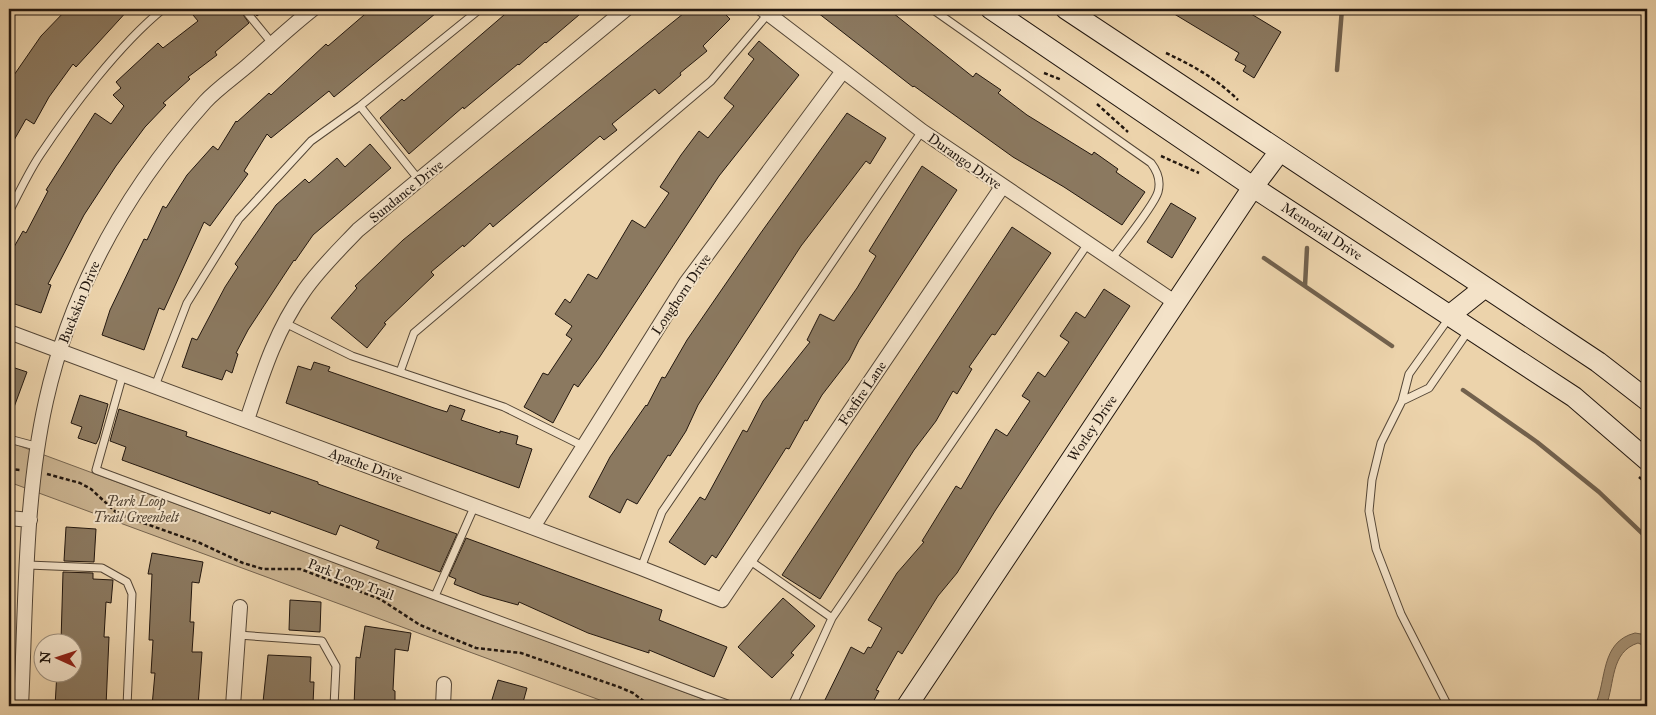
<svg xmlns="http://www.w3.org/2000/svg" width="1656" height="715" font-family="'IM FELL Great Primer',serif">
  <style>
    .green { fill: #cab390; stroke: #766550 }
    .water { fill: #a79376; stroke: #72614d }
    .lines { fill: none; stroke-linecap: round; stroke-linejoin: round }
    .stream { stroke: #72614d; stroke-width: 4.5 }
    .building { fill: #8b7960; stroke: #22170f }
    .lane-casing { stroke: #544636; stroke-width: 9 }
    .street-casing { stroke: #544636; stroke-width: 16 }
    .secondary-casing { stroke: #22170f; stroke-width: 22 }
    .path { stroke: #22170f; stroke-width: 2.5; stroke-dasharray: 4 2.5; stroke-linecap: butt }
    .lane { stroke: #f3e2c8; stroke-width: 7 }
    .street { stroke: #f3e2c8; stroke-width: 14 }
    .secondary { stroke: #f3e2c8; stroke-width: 20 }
    .labels { text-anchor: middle; stroke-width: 4; stroke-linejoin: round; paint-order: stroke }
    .street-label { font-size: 14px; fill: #22170f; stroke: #f3e2c8 }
    .park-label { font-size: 14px; font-style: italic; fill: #544636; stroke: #f3e2c8 }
  </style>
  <rect width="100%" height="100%" fill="#ecd3ab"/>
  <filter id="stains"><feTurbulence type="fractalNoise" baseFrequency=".004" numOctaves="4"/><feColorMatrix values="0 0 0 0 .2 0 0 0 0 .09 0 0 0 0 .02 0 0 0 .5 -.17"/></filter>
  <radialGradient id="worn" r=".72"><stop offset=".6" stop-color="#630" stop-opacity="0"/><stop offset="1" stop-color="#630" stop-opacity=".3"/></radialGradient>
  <path class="green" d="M 9,442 L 722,706 L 616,706 L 9,482 Z"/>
  <path class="water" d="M 1635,633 L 1647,635 L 1647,647 L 1638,643 C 1610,652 1615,684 1606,706 L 1595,706 C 1607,680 1600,642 1635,633 Z"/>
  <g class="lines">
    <path class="stream" d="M 1337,70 L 1342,9
      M 1264,258 L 1392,346
      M 1305,286 L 1307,248
      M 1463,390 L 1537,442 L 1599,492 L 1647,538"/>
  </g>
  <path class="building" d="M 67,9 L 129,9 L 76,67 L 73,64 L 49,97 L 34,124 L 26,119 L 9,149 L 9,72 L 14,75 L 41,36 Z
    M 188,9 L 239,9 L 249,23 L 215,52 L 217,55 L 188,77 L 190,79 L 163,103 L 166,105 L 145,127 L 116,166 L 84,215 L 48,284 L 51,285 L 41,313 L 9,302 L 9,256 L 23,231 L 26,233 L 48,191 L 46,190 L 95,113 L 111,124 L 124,106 L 113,95 L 121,88 L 116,82 L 158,43 L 163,48 L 198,21 Z
    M 251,9 L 266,9 L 257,16 Z
    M 371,9 L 441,9 L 334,97 L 329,91 L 271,138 L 267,134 L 244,171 L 248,174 L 210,226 L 204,222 L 164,310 L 159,308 L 144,350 L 102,335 L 110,310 L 144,239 L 147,240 L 163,206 L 166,208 L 187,175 L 213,146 L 218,150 L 236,121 L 237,122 L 269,93 L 271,95 L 326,44 L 328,46 Z
    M 511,9 L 586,9 L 546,43 L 545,42 L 519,65 L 518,64 L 464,109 L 463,107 L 409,154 L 380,118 L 402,99 L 404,101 Z
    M 689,9 L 720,9 L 730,19 L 703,46 L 707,51 L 680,73 L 681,75 L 659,94 L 655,89 L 612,124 L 617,130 L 604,140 L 600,136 L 493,227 L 490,223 L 464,247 L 463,245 L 431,272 L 434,275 L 384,323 L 386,324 L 367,348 L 331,318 L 357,288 L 355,286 L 403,240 Z
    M 813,9 L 888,9 L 973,77 L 976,73 L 1001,90 L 998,93 L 1027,115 L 1092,155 L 1094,152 L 1118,169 L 1116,172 L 1145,192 L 1122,225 L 1064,187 L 1013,157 L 914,86 L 913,87 Z
    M 1166,9 L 1243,9 L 1281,32 L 1254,78 L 1243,71 L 1246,66 L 1235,60 L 1239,53 Z
    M 759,41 L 799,75 L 719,176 L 599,358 L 578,387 L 574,384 L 553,423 L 524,407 L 543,373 L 548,375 L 572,339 L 566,335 L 572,326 L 555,314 L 565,299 L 570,303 L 588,274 L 597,279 L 632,220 L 645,228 L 669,193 L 660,187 L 681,155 L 699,131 L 708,138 L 734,106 L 724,98 L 754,59 L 748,54 Z
    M 847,113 L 886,138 L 870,164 L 866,161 L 801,246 L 698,405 L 686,431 L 670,456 L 668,455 L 637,504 L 627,499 L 620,513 L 589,497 L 610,457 L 646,405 L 647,406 L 662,377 L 665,378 L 687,340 L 760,234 Z
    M 370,144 L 391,168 L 313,235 L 295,261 L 294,260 L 248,330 L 236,353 L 238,354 L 232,373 L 226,370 L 222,380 L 182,367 L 192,338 L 197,340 L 225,287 L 238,267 L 235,264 L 276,205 L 305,179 L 309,183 L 337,158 L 345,167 Z
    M 922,166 L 957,190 L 859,340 L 849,360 L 822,395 L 807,421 L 805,420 L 789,449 L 786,448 L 729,538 L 716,558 L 712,555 L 705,565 L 669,542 L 700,497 L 705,500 L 743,430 L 747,432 L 763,401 L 810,342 L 807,340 L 820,314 L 834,321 L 857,288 L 876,256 L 869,251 Z
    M 1171,203 L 1196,218 L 1172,258 L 1147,242 Z
    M 1012,227 L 1051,253 L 995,335 L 992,334 L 969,367 L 972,369 L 957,394 L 953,391 L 936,421 L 914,450 L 820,599 L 782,575 Z
    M 1104,289 L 1130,306 L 995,511 L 957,573 L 938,596 L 902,654 L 898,651 L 876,690 L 879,691 L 871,706 L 822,706 L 851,647 L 864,654 L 868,647 L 871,648 L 882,628 L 868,620 L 897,573 L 924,542 L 922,541 L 956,486 L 961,489 L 996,429 L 1007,436 L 1030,401 L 1022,396 L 1038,372 L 1045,377 L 1069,342 L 1060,336 L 1076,312 L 1085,318 Z
    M 314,362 L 330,367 L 328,371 L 434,408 L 447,412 L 450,405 L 465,410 L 461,420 L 500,433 L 500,431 L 518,436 L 516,444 L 532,449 L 519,488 L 286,403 L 298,366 L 311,370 Z
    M 9,366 L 27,372 L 10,418 L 9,417 Z
    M 80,395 L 108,404 L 99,438 L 96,444 L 78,438 L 82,427 L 71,423 Z
    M 119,409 L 187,432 L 186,436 L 318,482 L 318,484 L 457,534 L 440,572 L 376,548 L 379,541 L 340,525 L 336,535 L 271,511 L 270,514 L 144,468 L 122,460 L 126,447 L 110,441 Z
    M 66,527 L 96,529 L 94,562 L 64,561 Z
    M 466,538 L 662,610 L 659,620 L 727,647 L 714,677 L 649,650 L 649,653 L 588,633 L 519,602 L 518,605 L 482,595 L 454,584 L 456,579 L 449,576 Z
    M 152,553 L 203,562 L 199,583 L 192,582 L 190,622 L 194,622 L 192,652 L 202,652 L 198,706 L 152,706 L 155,673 L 151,673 L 153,640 L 149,640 L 152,574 L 148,574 Z
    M 63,572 L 93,573 L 93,579 L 113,580 L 111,603 L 106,602 L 104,637 L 109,637 L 106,706 L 55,706 L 57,672 L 72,672 L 72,642 L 61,642 Z
    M 783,598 L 815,626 L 791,653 L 794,655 L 772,678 L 738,647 Z
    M 290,600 L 321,602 L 320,632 L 289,630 Z
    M 365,626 L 411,633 L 408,651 L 395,649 L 393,690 L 395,691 L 395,706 L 354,706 L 356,657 L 360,658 Z
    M 268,655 L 311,657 L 310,682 L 314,682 L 313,704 L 263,702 Z
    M 498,680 L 527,688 L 522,706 L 490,706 Z"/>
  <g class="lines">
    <g class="lane-casing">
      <path id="lane" d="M 244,9 L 271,42
        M 932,9 L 1151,163 C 1158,172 1161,181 1158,192 C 1154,206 1121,246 1111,260
        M 360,106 L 419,180
        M 9,212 C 19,193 28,173 40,155 C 72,107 119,45 163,9
        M 285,323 L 352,356 L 504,407 L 583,446
        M 400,372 L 414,333 L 711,81 L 768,14
        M 123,374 L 96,470 L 435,596
        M 155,386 L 187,303 L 239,219 L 311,141 L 360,106 L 480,9
        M 1402,401 L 1429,388 L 1469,330
        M 9,439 L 39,447
        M 475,505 L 435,596 L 733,706
        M 749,560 L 832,618 L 1087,245
        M 28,565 L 102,568 L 127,582 L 132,594 L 127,706
        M 641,568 L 662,512 L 922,131
        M 238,635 L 322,641 L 336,666 L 334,706
        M 792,706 L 832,618
        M 1448,706 L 1401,614 L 1376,549 L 1369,511 L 1372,480 L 1381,443 L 1402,401 L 1409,374 L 1449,318"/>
    </g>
    <g class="street-casing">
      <path id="street" d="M 762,9 L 922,131 L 1176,303
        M 9,10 L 10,9
        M 9,332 L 641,568 L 722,600 L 1002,187
        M 247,420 C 262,375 276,330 304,291 C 319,269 340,249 358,230 L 626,9
        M 9,518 L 30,520
        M 533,527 L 686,283 L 843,71
        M 21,706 C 26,607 24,499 46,401 C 71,289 128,188 205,102 C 217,89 233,78 247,66 C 269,47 290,27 313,9
        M 233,706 L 240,607
        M 443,706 L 444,684"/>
    </g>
    <g class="secondary-casing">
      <path id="secondary" d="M 991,9 L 1253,187 L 1574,397 L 1647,460
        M 1066,9 L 1598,362 L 1647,400
        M 1450,315 L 1484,288
        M 907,706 L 1253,187 L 1280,151"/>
    </g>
    <path class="path" d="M 1166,53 C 1192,65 1217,79 1238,100
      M 1044,73 L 1062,80
      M 1097,104 L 1128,132
      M 1161,156 L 1199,173
      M 9,469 L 20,470
      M 47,474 L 80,483 L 91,489 L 118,514 L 200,543 L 243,563 L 263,569 L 300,569 L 380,599 L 420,625 L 476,648 L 521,653 L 619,687 L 633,693 L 650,706
      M 1639,477 L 1647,484"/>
    <use href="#lane" class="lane"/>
    <use href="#street" class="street"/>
    <use href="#secondary" class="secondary"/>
  </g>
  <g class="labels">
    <g class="street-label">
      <text transform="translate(965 161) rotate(35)" y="5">Durango Drive</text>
      <text transform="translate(406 191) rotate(-39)" y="5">Sundance Drive</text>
      <text transform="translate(1322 231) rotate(33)" y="5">Memorial Drive</text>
      <text transform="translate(681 294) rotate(-56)" y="5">Longhorn Drive</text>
      <text transform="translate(79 302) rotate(-68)" y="5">Buckskin Drive</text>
      <text transform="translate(862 393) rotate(-56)" y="5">Foxfire Lane</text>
      <text transform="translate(1092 428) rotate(-56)" y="5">Worley Drive</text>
      <text transform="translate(366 465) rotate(20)" y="5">Apache Drive</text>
      <text transform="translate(351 579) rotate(21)" y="5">Park Loop Trail</text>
    </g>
    <g class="park-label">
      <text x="136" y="506">Park Loop<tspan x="136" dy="16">Trail Greenbelt</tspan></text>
    </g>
  </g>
  <rect width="1656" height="715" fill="none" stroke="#ecd3ab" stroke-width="30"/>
  <rect x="10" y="10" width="1636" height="695" fill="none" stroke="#22170f" stroke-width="2.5"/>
  <rect x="15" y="15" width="1626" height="685" fill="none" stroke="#22170f"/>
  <g transform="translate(58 658) rotate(273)"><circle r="24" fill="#f3e2c8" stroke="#9f917e"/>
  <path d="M0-4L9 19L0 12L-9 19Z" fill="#8f2418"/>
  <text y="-8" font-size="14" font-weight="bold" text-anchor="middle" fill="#22170f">N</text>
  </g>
  <rect width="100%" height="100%" filter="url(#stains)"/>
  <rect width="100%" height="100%" fill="url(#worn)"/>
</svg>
